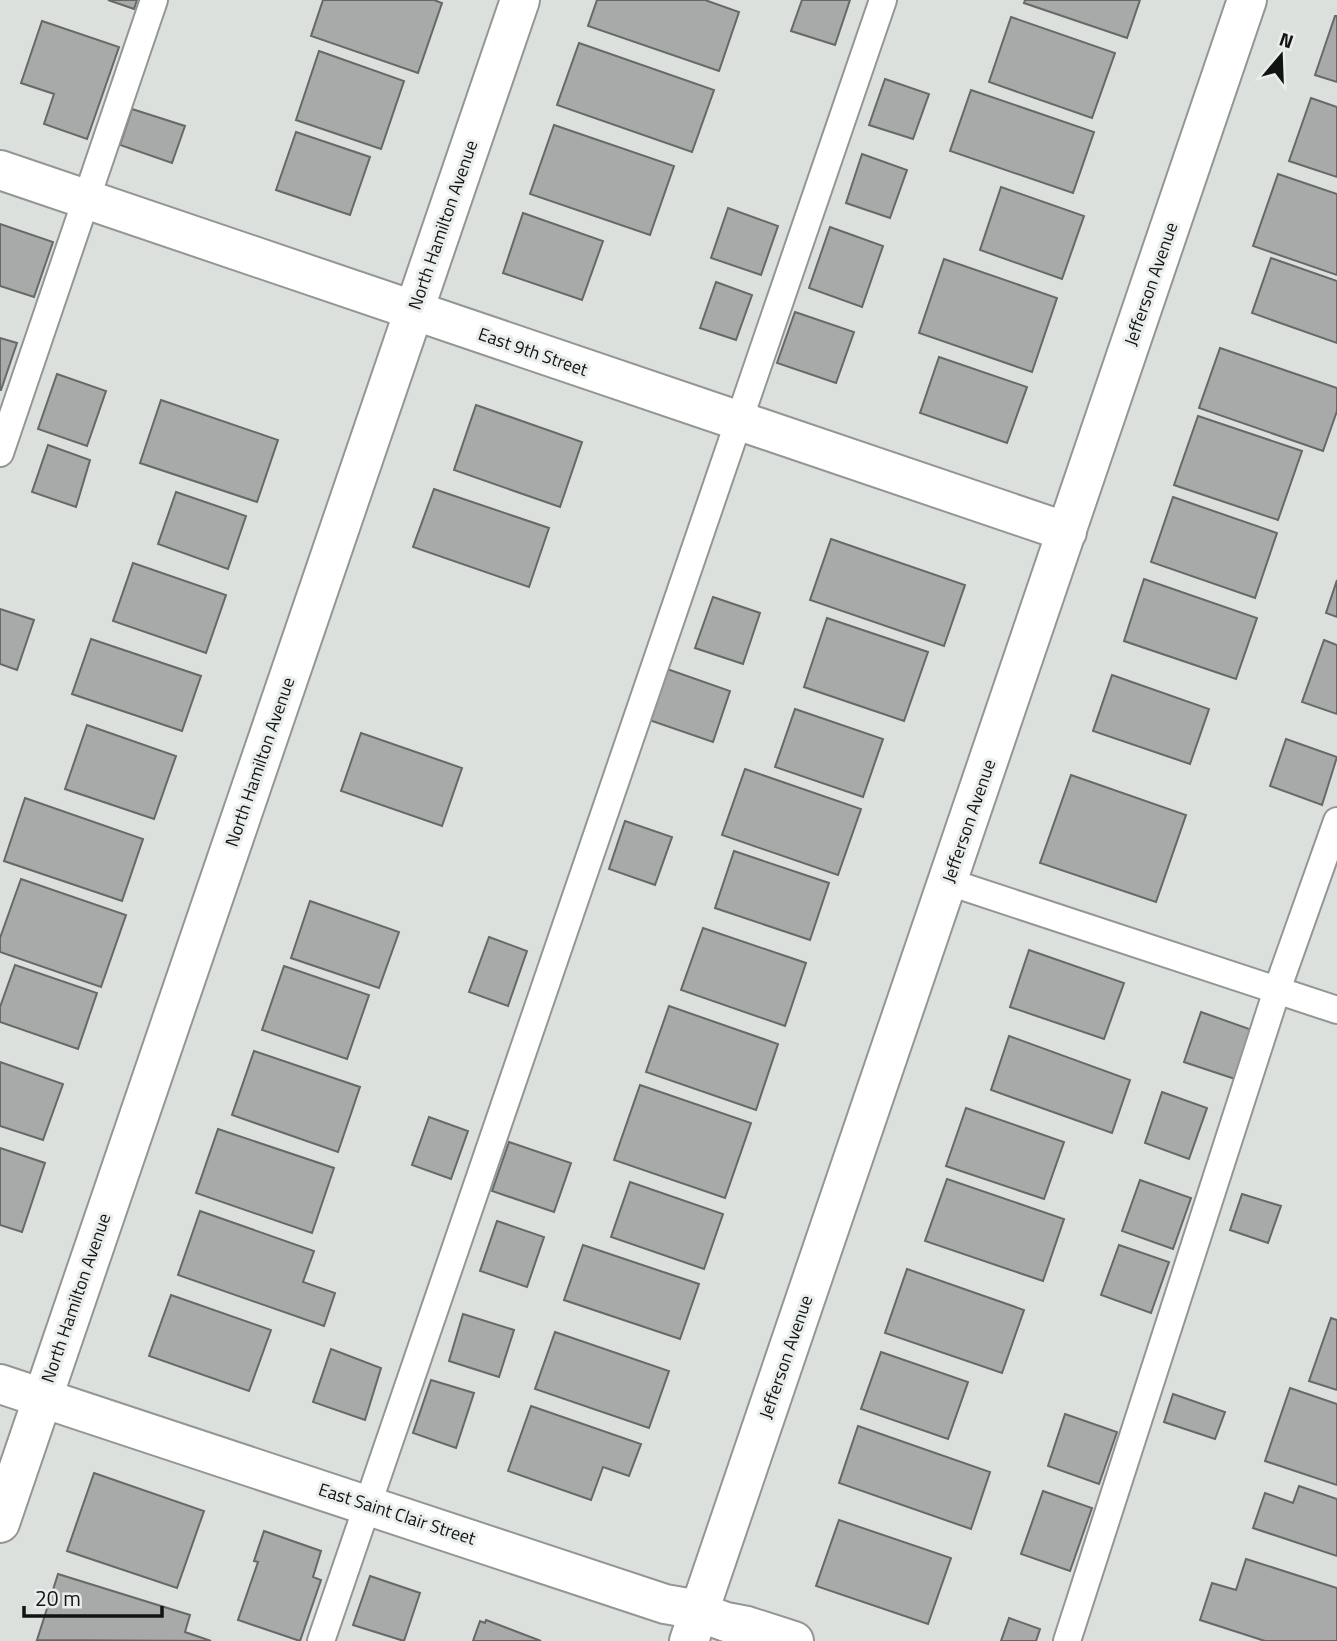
<svg xmlns="http://www.w3.org/2000/svg" width="1337" height="1641" font-family="'Titillium Web',sans-serif">
  <style>
    .building { fill: #a7aaa8; stroke: #666967; stroke-width: 2 }
    .lines { fill: none; stroke-linecap: round; stroke-linejoin: round }
    .lane-casing { stroke: #939694; stroke-width: 30 }
    .street-casing { stroke: #939694; stroke-width: 42 }
    .lane { stroke: #fff; stroke-width: 26 }
    .street { stroke: #fff; stroke-width: 38 }
    .labels { text-anchor: middle; stroke-width: 6; stroke-linejoin: round; paint-order: stroke }
    .street-label { font-size: 18px; fill: #121313; stroke: #e9edeb }
  </style>
  <rect width="100%" height="100%" fill="#dce0dd"/>
  <path class="building" d="M 108,0 L 137,0 L 134,9 Z
    M 323,0 L 434,0 L 442,3 L 418,73 L 311,36 Z
    M 597,0 L 705,0 L 739,12 L 719,71 L 588,26 Z
    M 802,0 L 850,0 L 835,45 L 791,31 Z
    M 1025,0 L 1140,0 L 1127,38 L 1024,3 Z
    M 1335,16 L 1337,16 L 1337,82 L 1315,75 Z
    M 1011,17 L 1115,53 L 1092,118 L 989,82 Z
    M 42,21 L 119,47 L 87,139 L 44,124 L 54,94 L 21,83 Z
    M 579,43 L 714,90 L 692,152 L 557,105 Z
    M 319,51 L 404,81 L 381,149 L 296,120 Z
    M 885,79 L 929,94 L 913,139 L 869,125 Z
    M 971,90 L 1094,132 L 1073,193 L 950,151 Z
    M 1311,98 L 1337,107 L 1337,177 L 1289,161 Z
    M 132,109 L 185,126 L 172,163 L 120,145 Z
    M 554,125 L 674,166 L 650,235 L 530,194 Z
    M 296,132 L 370,157 L 350,215 L 276,190 Z
    M 862,154 L 907,170 L 890,218 L 846,203 Z
    M 1278,174 L 1337,194 L 1337,275 L 1253,246 Z
    M 1001,187 L 1084,216 L 1062,279 L 980,250 Z
    M 728,208 L 778,226 L 761,275 L 711,258 Z
    M 523,213 L 603,241 L 582,300 L 503,273 Z
    M 0,224 L 53,242 L 34,297 L 0,286 Z
    M 830,227 L 883,246 L 862,307 L 809,288 Z
    M 1271,258 L 1337,281 L 1337,343 L 1252,313 Z
    M 944,259 L 1057,298 L 1032,372 L 919,333 Z
    M 716,282 L 752,295 L 736,340 L 700,328 Z
    M 795,312 L 854,332 L 836,383 L 777,363 Z
    M 0,338 L 17,343 L 1,390 L 0,390 Z
    M 1220,348 L 1337,388 L 1337,411 L 1323,451 L 1199,408 Z
    M 939,357 L 1027,387 L 1007,443 L 920,413 Z
    M 57,374 L 106,391 L 87,446 L 38,429 Z
    M 161,400 L 278,440 L 257,502 L 140,463 Z
    M 476,405 L 582,442 L 560,507 L 454,470 Z
    M 1198,416 L 1302,451 L 1278,520 L 1174,485 Z
    M 48,445 L 90,460 L 76,507 L 32,492 Z
    M 434,489 L 549,528 L 529,587 L 413,547 Z
    M 176,492 L 246,516 L 228,569 L 158,544 Z
    M 1173,497 L 1277,533 L 1255,598 L 1151,562 Z
    M 831,539 L 965,585 L 944,646 L 810,600 Z
    M 133,563 L 226,595 L 206,653 L 113,621 Z
    M 1144,579 L 1257,618 L 1236,679 L 1124,641 Z
    M 1337,580 L 1337,617 L 1326,613 Z
    M 713,597 L 760,613 L 743,664 L 695,648 Z
    M 0,609 L 34,620 L 17,670 L 0,664 Z
    M 827,618 L 928,652 L 904,721 L 804,687 Z
    M 91,639 L 201,676 L 182,731 L 72,694 Z
    M 1324,640 L 1337,645 L 1337,714 L 1302,702 Z
    M 667,669 L 730,691 L 713,742 L 649,720 Z
    M 1112,675 L 1209,709 L 1190,764 L 1093,731 Z
    M 795,709 L 883,739 L 863,797 L 775,767 Z
    M 87,725 L 176,756 L 154,819 L 65,789 Z
    M 361,733 L 462,768 L 442,826 L 341,791 Z
    M 1286,739 L 1337,757 L 1322,805 L 1270,786 Z
    M 745,769 L 861,809 L 838,875 L 722,835 Z
    M 1071,775 L 1186,815 L 1156,902 L 1040,863 Z
    M 25,798 L 143,839 L 122,901 L 4,861 Z
    M 625,821 L 672,837 L 655,885 L 609,869 Z
    M 734,851 L 829,883 L 810,940 L 715,908 Z
    M 21,879 L 126,915 L 101,987 L 0,952 L 0,938 Z
    M 310,901 L 399,932 L 379,988 L 291,958 Z
    M 703,928 L 806,963 L 785,1026 L 681,990 Z
    M 489,937 L 527,951 L 508,1006 L 469,992 Z
    M 1029,950 L 1124,983 L 1104,1039 L 1010,1007 Z
    M 15,965 L 97,993 L 78,1049 L 0,1022 L 0,1007 Z
    M 284,966 L 369,995 L 347,1059 L 262,1030 Z
    M 669,1006 L 778,1044 L 756,1110 L 646,1072 Z
    M 1201,1012 L 1255,1031 L 1238,1080 L 1184,1062 Z
    M 1009,1036 L 1130,1080 L 1112,1133 L 991,1090 Z
    M 254,1051 L 360,1087 L 338,1152 L 232,1115 Z
    M 0,1062 L 63,1084 L 43,1140 L 0,1126 Z
    M 640,1085 L 751,1123 L 725,1198 L 614,1160 Z
    M 1162,1092 L 1207,1108 L 1189,1159 L 1145,1143 Z
    M 966,1108 L 1064,1142 L 1044,1199 L 946,1166 Z
    M 429,1117 L 468,1131 L 451,1179 L 412,1165 Z
    M 218,1129 L 334,1168 L 312,1233 L 196,1193 Z
    M 509,1142 L 571,1163 L 554,1212 L 492,1191 Z
    M 0,1148 L 45,1163 L 22,1232 L 0,1225 Z
    M 947,1179 L 1064,1219 L 1043,1281 L 925,1241 Z
    M 1140,1180 L 1191,1198 L 1173,1249 L 1122,1231 Z
    M 630,1182 L 723,1214 L 704,1269 L 611,1237 Z
    M 1242,1194 L 1281,1206 L 1268,1243 L 1230,1230 Z
    M 200,1211 L 314,1251 L 303,1282 L 335,1293 L 324,1326 L 178,1275 Z
    M 497,1221 L 544,1237 L 527,1287 L 480,1271 Z
    M 583,1245 L 699,1284 L 680,1339 L 564,1300 Z
    M 1119,1245 L 1169,1262 L 1151,1313 L 1101,1295 Z
    M 907,1269 L 1024,1310 L 1002,1373 L 885,1333 Z
    M 171,1295 L 271,1330 L 249,1391 L 149,1356 Z
    M 463,1314 L 514,1330 L 499,1377 L 449,1361 Z
    M 1331,1318 L 1337,1320 L 1337,1390 L 1309,1381 Z
    M 555,1332 L 669,1371 L 649,1428 L 535,1389 Z
    M 331,1349 L 381,1368 L 365,1420 L 313,1402 Z
    M 881,1352 L 968,1382 L 948,1439 L 861,1409 Z
    M 431,1380 L 474,1393 L 456,1448 L 413,1433 Z
    M 1290,1388 L 1337,1404 L 1337,1485 L 1265,1461 Z
    M 1173,1394 L 1225,1412 L 1215,1439 L 1164,1422 Z
    M 531,1406 L 641,1444 L 629,1476 L 603,1467 L 591,1500 L 508,1471 Z
    M 1065,1414 L 1117,1432 L 1099,1484 L 1048,1466 Z
    M 858,1426 L 990,1472 L 971,1529 L 839,1483 Z
    M 94,1473 L 204,1511 L 177,1588 L 67,1551 Z
    M 1299,1486 L 1337,1499 L 1337,1556 L 1253,1528 L 1265,1493 L 1293,1503 Z
    M 1043,1491 L 1092,1508 L 1070,1571 L 1021,1554 Z
    M 839,1520 L 951,1558 L 928,1624 L 816,1586 Z
    M 264,1531 L 321,1551 L 313,1577 L 321,1580 L 300,1641 L 238,1620 L 258,1562 L 254,1561 Z
    M 1246,1559 L 1337,1588 L 1337,1641 L 1265,1641 L 1200,1620 L 1212,1583 L 1236,1590 Z
    M 58,1574 L 190,1615 L 185,1632 L 211,1641 L 37,1640 Z
    M 370,1576 L 420,1593 L 404,1641 L 353,1625 Z
    M 1009,1618 L 1040,1629 L 1036,1641 L 1001,1641 Z
    M 486,1620 L 541,1641 L 473,1641 L 480,1621 L 485,1623 Z"/>
  <g class="lines">
    <g class="lane-casing">
      <path id="lane" d="M 0,453 L 154,0
        M 949,882 L 1337,1010
        M 321,1641 L 883,0
        M 1067,1641 L 1277,990 L 1337,821"/>
    </g>
    <g class="street-casing">
      <path id="street" d="M 0,170 L 1067,532
        M 0,1384 L 665,1604 L 688,1608 L 726,1622 L 747,1626 L 794,1641
        M 0,1523 L 520,0
        M 689,1641 L 1247,0"/>
    </g>
    <use href="#lane" class="lane"/>
    <use href="#street" class="street"/>
  </g>
  <g class="labels">
    <g class="street-label">
      <text transform="translate(443 225) rotate(-71)" y="6">North Hamilton Avenue</text>
      <text transform="translate(1151 284) rotate(-71)" y="6">Jefferson Avenue</text>
      <text transform="translate(533 352) rotate(19)" y="6">East 9th Street</text>
      <text transform="translate(260 762) rotate(-71)" y="6">North Hamilton Avenue</text>
      <text transform="translate(969 821) rotate(-71)" y="6">Jefferson Avenue</text>
      <text transform="translate(76 1298) rotate(-71)" y="6">North Hamilton Avenue</text>
      <text transform="translate(786 1357) rotate(-71)" y="6">Jefferson Avenue</text>
      <text transform="translate(397 1514) rotate(18)" y="6">East Saint Clair Street</text>
    </g>
  </g>
  <g transform="translate(1281 56) rotate(19)" stroke="#e9edeb" stroke-width="5" paint-order="stroke">
  <path d="M0-5L12 26L0 18L-12 26Z" fill="#121313"/>
  <text y="-10" font-size="19" font-weight="bold" text-anchor="middle" fill="#121313">N</text>
  </g>
  <path d="M24 1606v10h138v-10" fill="none" stroke="#121313" stroke-width="3.5"/>
  <text x="35" y="1606" font-size="21" fill="#121313" stroke="#e9edeb" stroke-width="5" paint-order="stroke">20 m</text>
</svg>
